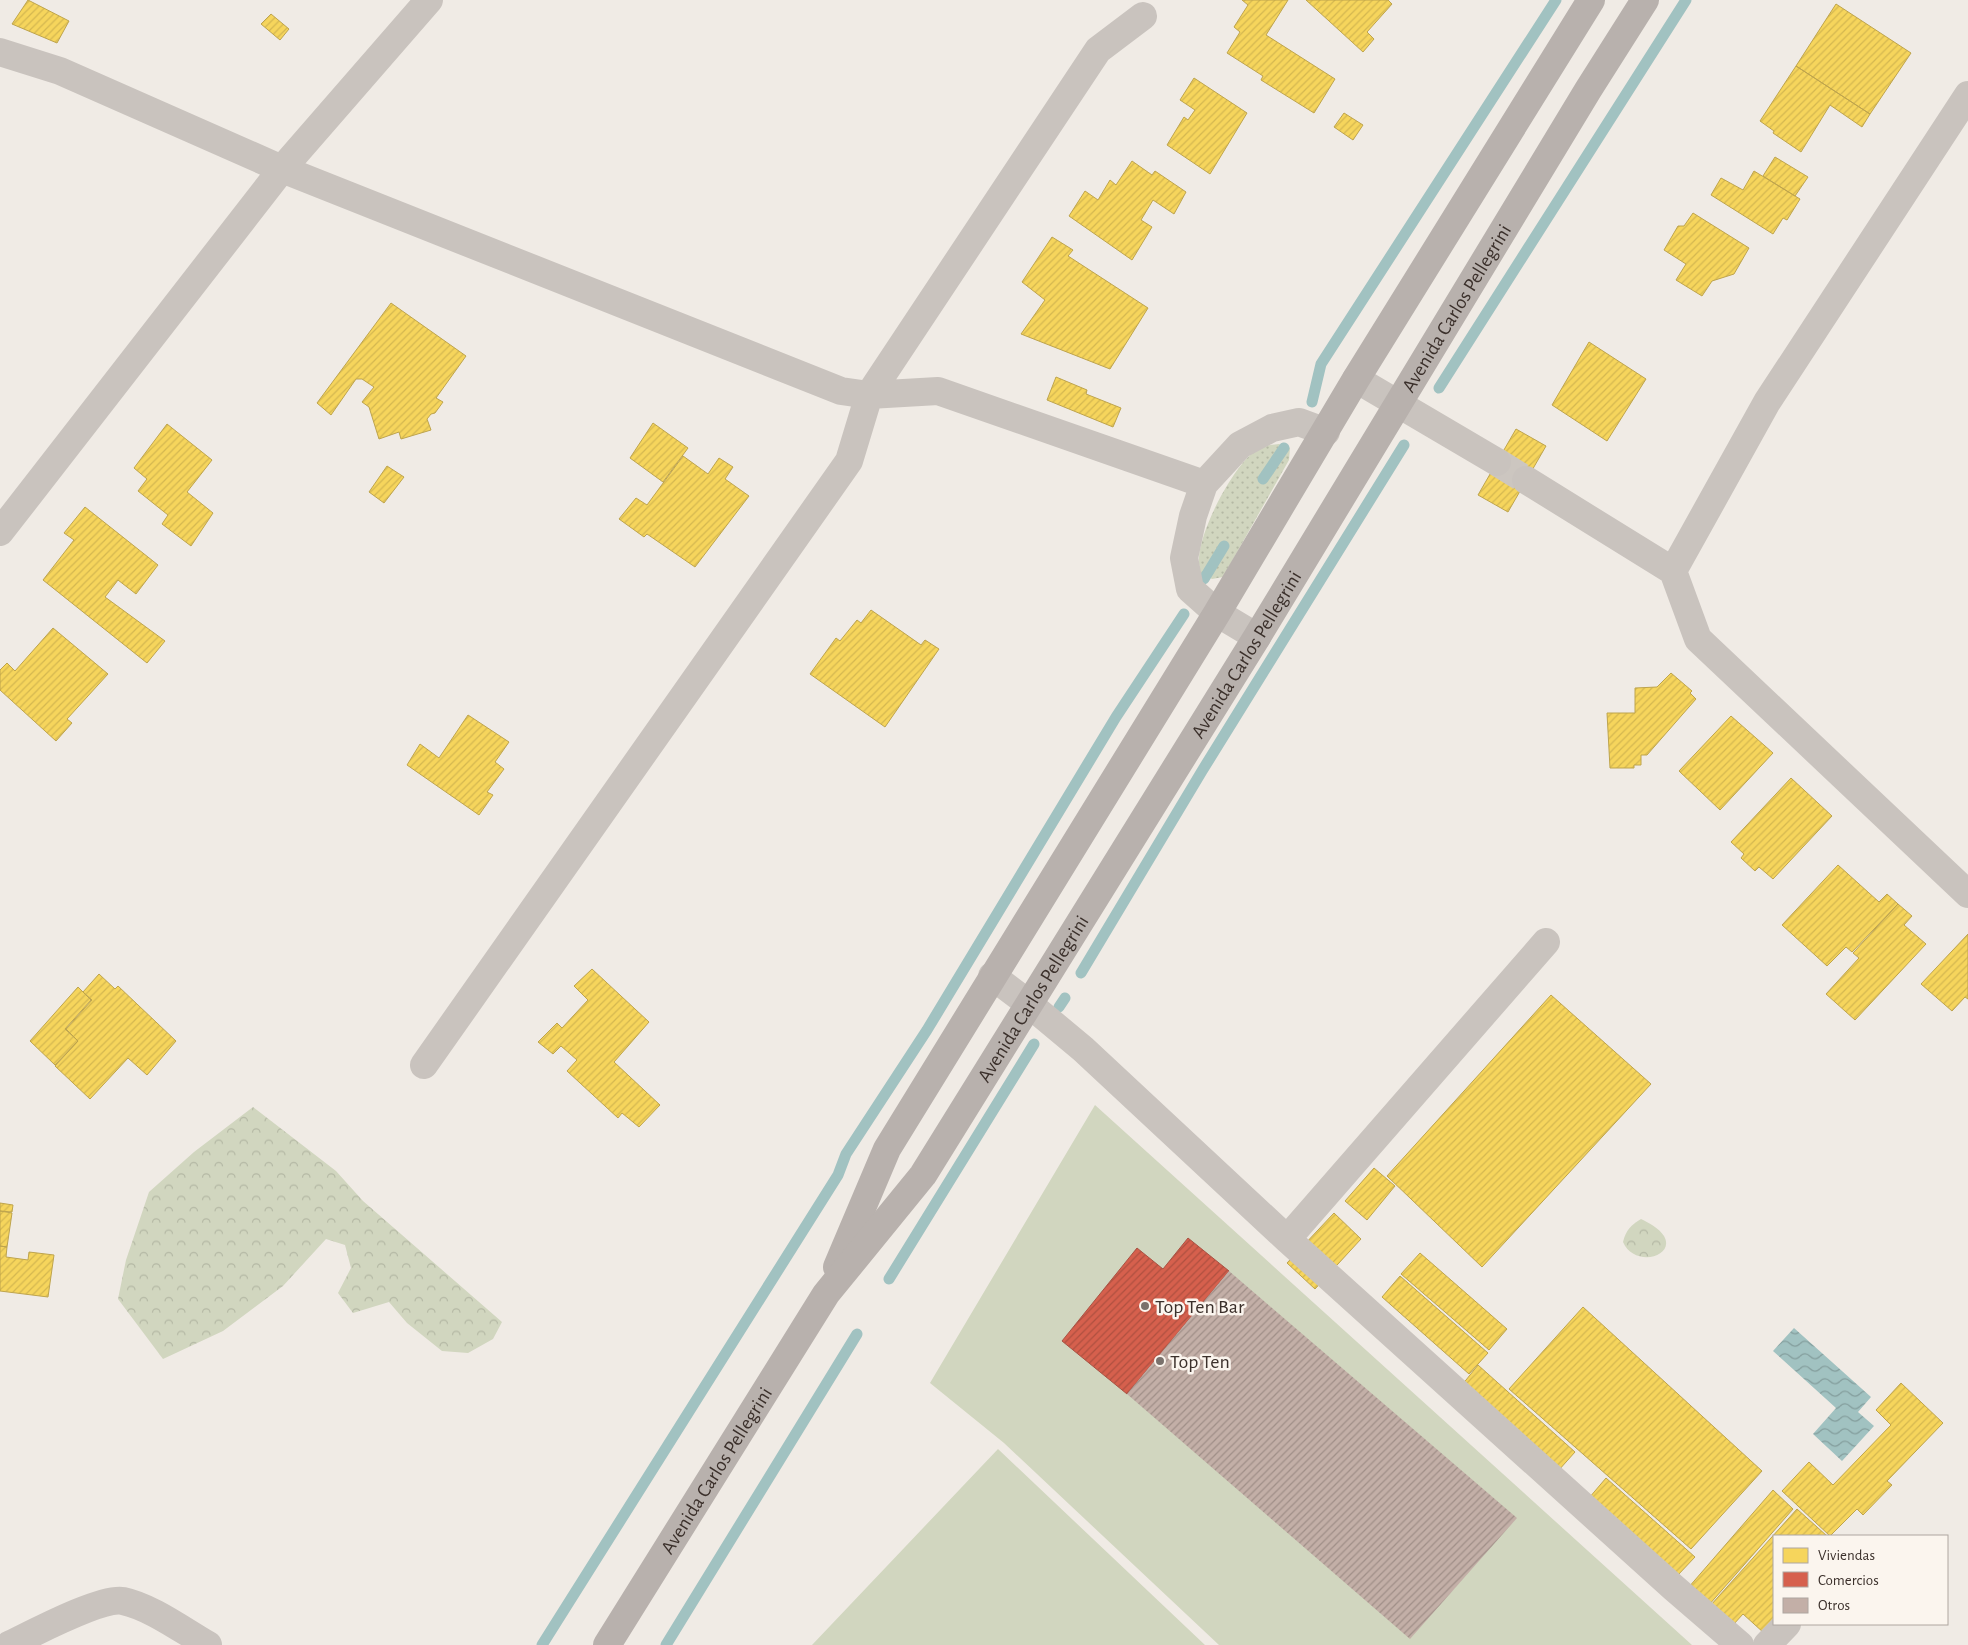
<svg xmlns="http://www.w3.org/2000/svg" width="1968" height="1645" font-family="'Alegreya Sans',sans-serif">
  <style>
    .grass { fill: url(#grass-dots) }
    .forest { fill: url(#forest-crowns) }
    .park { fill: #d1d6bf }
    .water { fill: url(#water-waves) }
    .homes { fill: url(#homes-hatch); stroke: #bea44d }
    .shops { fill: url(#shops-hatch); stroke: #a85243 }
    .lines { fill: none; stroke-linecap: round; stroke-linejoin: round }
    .stream { stroke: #a1c2c1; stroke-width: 11 }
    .building { fill: url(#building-hatch) }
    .minor-tunnel { stroke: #ccc6c0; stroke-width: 28; stroke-dasharray: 28 14; stroke-linecap: butt }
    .minor { stroke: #c9c3be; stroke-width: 28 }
    .major { stroke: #b8b1ad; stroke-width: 28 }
    .poi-dot { fill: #7a716c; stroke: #fbf5ee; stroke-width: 2 }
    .labels { text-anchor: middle; stroke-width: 5; stroke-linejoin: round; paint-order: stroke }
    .street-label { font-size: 20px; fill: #3b302b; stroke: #fbf5ee }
    .poi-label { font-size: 20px; fill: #3b302b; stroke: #fbf5ee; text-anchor: start }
  </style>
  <defs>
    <pattern id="grass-dots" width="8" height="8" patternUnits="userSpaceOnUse" patternTransform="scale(1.25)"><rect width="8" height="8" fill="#d1d6bf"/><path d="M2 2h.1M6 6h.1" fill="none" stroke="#b4b8a4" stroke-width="1.8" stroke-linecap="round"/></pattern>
    <pattern id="forest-crowns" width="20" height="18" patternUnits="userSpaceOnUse" patternTransform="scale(1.25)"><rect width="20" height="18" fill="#d1d6bf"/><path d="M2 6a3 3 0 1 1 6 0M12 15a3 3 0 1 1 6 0" fill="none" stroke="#b4b8a4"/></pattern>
    <pattern id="water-waves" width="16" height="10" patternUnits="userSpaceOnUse" patternTransform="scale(1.25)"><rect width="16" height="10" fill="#a1c2c1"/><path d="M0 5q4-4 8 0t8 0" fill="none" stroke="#849e9d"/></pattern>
    <pattern id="homes-hatch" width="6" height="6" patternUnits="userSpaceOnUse" patternTransform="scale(1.25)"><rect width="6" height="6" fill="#f6d55c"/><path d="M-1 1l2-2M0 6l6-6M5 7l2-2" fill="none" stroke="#d4b750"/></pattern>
    <pattern id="shops-hatch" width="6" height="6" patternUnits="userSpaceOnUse" patternTransform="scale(1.25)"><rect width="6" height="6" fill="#d6604d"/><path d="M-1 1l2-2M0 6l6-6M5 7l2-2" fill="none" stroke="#af5040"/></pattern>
    <pattern id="building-hatch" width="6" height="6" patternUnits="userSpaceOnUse" patternTransform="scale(1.25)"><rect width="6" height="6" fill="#c3afa7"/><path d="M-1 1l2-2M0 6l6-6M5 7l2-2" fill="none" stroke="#a08f88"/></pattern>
  </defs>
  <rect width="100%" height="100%" fill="#f0ebe5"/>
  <path class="grass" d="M 1279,444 L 1290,448 L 1289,460 L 1223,577 L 1212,579 L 1200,572 C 1200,567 1198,561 1199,557 C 1201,528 1233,466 1257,449 C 1262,445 1272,445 1279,444 Z"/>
  <path class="forest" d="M 253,1107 L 336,1171 L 363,1201 L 502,1322 L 493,1339 L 468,1353 L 442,1351 L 407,1323 L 389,1302 L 353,1313 L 338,1293 L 351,1268 L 345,1245 L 326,1239 L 283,1286 L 223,1331 L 163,1359 L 118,1299 L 126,1260 L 149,1192 L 194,1152 Z
    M 1641,1219 C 1649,1223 1659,1228 1664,1236 C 1676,1257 1634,1268 1623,1242 C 1626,1230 1631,1225 1641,1219 Z"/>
  <path class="park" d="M 1095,1105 L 1692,1645 L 1219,1645 L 1004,1443 L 930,1383 Z
    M 998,1449 L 1205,1645 L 812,1645 Z"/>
  <path class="water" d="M 1794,1328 L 1871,1397 L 1858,1412 L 1874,1426 L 1842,1461 L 1813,1434 L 1836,1408 L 1773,1351 Z"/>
  <path class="homes" d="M 28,0 L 69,21 L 57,43 L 12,24 Z
    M 1242,0 L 1288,0 L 1266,35 L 1335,79 L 1314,113 L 1261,80 L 1263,76 L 1227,53 L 1240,32 L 1234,27 L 1248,5 Z
    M 1306,0 L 1388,0 L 1392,4 L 1367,32 L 1374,39 L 1363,52 Z
    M 1836,4 L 1911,53 L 1870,114 L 1796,66 Z
    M 271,14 L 289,29 L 280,40 L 261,24 Z
    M 1796,66 L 1870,114 L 1862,127 L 1830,105 L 1801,152 L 1773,133 L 1774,131 L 1760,121 Z
    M 1194,78 L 1247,113 L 1210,174 L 1167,145 L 1184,117 L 1188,120 L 1195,110 L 1180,100 Z
    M 1344,113 L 1363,125 L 1353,140 L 1334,127 Z
    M 1775,157 L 1808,177 L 1795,196 L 1763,176 Z
    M 1132,161 L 1152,175 L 1155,171 L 1186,192 L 1174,214 L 1153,200 L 1141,220 L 1152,227 L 1132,260 L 1069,216 L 1085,191 L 1098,200 L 1110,180 L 1116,185 Z
    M 1754,171 L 1800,199 L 1787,220 L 1783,218 L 1773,234 L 1711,195 L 1721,178 L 1743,190 Z
    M 1693,213 L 1749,248 L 1734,274 L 1712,281 L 1702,296 L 1676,280 L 1686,264 L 1664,250 L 1678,226 L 1684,226 Z
    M 1052,237 L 1073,250 L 1068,256 L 1148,308 L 1110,369 L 1021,334 L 1045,300 L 1022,282 Z
    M 391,303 L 466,356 L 436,398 L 443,402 L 435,413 L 431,414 L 427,419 L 431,430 L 401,439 L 399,432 L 379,439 L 369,407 L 362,402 L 374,387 L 362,379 L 356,379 L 331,415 L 317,403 Z
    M 1589,342 L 1646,379 L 1607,441 L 1552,405 Z
    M 1056,377 L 1087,390 L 1086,394 L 1121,408 L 1113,427 L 1047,400 Z
    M 653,423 L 688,448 L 663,482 L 630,458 Z
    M 167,424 L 212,460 L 187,492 L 213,513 L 191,546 L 162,524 L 168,515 L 138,491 L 147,479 L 134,468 Z
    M 1516,429 L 1546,446 L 1508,512 L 1478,495 Z
    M 683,456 L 708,474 L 719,458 L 733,467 L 725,479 L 749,496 L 695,567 L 647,534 L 644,537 L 619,519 L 636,498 L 647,505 Z
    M 387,466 L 404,477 L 384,503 L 369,492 Z
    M 85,507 L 158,565 L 136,594 L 118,580 L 105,597 L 165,641 L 147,663 L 43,580 L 74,540 L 64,533 Z
    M 871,610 L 921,645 L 925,640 L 939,649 L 885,727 L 810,674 L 836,638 L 840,641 L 857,620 L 861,623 Z
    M 53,628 L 108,674 L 67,719 L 72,723 L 56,741 L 0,690 L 0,670 L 7,663 L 15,671 Z
    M 1671,673 L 1692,691 L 1690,693 L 1696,699 L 1647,755 L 1641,755 L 1641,765 L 1634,765 L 1634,768 L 1610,768 L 1607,713 L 1635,713 L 1635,688 L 1657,687 Z
    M 468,715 L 509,742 L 495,762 L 504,769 L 487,792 L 493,795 L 479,815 L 407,765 L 420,744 L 439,758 Z
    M 1731,716 L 1773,753 L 1720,810 L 1679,771 Z
    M 1791,778 L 1832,816 L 1773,879 L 1759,867 L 1755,871 L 1741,858 L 1744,854 L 1731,842 Z
    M 1838,865 L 1879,902 L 1887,894 L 1898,904 L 1852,952 L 1846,947 L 1827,966 L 1782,925 Z
    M 1898,904 L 1912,916 L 1904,925 L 1926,944 L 1855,1020 L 1826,994 L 1859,958 L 1853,953 Z
    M 1968,934 L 1968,999 L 1965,997 L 1952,1011 L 1921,984 Z
    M 592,969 L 649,1022 L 614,1062 L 660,1105 L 639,1127 L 622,1113 L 618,1118 L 567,1071 L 577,1060 L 561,1046 L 553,1054 L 538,1042 L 557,1023 L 562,1028 L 588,1000 L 574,986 Z
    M 99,974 L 115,989 L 118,986 L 176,1041 L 147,1075 L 128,1058 L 90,1099 L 55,1066 L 78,1041 L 66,1029 L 92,1000 L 83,992 Z
    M 78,987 L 91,1000 L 65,1029 L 78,1041 L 55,1065 L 30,1041 Z
    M 1551,995 L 1651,1084 L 1482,1267 L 1387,1176 Z
    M 1374,1168 L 1395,1186 L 1367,1220 L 1345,1201 Z
    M 0,1203 L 13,1205 L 12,1212 L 0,1211 Z
    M 0,1211 L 12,1213 L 7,1247 L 0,1246 Z
    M 1334,1213 L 1361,1239 L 1315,1289 L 1287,1263 Z
    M 0,1246 L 7,1247 L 6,1257 L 28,1260 L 29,1252 L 54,1255 L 48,1297 L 0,1291 Z
    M 1420,1253 L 1507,1329 L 1489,1350 L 1401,1274 Z
    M 1400,1276 L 1488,1353 L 1469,1374 L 1382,1297 Z
    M 1583,1307 L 1762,1471 L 1691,1549 L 1509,1389 Z
    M 1478,1365 L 1575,1452 L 1558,1471 L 1462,1385 Z
    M 1901,1383 L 1943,1423 L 1887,1481 L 1892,1485 L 1863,1515 L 1857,1509 L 1830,1536 L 1782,1491 L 1809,1462 L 1833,1485 L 1891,1425 L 1876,1410 Z
    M 1606,1478 L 1695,1557 L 1677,1576 L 1589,1498 Z
    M 1773,1490 L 1793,1509 L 1708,1606 L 1688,1588 Z
    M 1797,1509 L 1827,1536 L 1774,1536 L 1774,1622 L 1764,1633 L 1743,1614 L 1733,1625 L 1710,1606 Z"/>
  <path class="shops" d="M 1188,1238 L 1229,1271 L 1127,1394 L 1062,1341 L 1137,1248 L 1163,1269 Z"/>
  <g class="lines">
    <path class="stream" d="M 1439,388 L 1686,0
      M 1312,402 L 1321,364 L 1556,0
      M 1263,479 L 1284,448
      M 1204,579 L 1224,546
      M 1081,973 L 1202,771 L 1404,445
      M 1059,1007 L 1065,998
      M 889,1279 L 1034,1044
      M 542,1645 L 838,1175 L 846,1154 L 927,1030 L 1116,717 L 1184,614
      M 666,1645 L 857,1334"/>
  </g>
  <path class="building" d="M 1229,1271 L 1517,1518 L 1410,1639 L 1127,1394 Z"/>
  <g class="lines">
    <path class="minor-tunnel" d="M 1497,462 L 1526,480"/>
    <path class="minor" d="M 0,52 L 60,71 L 282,169 L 841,391 L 869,395 L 938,391 L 1204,484
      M 1968,95 L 1767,402 L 1673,571 L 1698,639 L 1968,894
      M 1356,379 L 1497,462
      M 1526,480 L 1673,571
      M 0,532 L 282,169 L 429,0
      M 1257,637 L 1217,613 L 1190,589 L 1184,558 L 1193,516 L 1204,484 L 1240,445 L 1272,428 L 1299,422 L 1326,432
      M 992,976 L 1029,1004 L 1083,1049 L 1287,1239 L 1674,1588 L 1740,1645
      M 424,1065 L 849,461 L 869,395 L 1098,50 L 1143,16
      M 1287,1239 L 1546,942
      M 9,1645 C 32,1634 101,1597 123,1601 C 151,1607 182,1630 208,1645
      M 1767,1645 L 1787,1624"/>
    <g class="major">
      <path d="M 837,1267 L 887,1149 L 1217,613 L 1356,379 L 1591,0"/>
      <path id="s1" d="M 607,1645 L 826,1294 L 923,1175 L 1257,637 L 1588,90 L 1645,0"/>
    </g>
  </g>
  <g class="poi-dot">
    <circle cx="1145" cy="1306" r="5"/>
    <circle cx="1160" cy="1361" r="5"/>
  </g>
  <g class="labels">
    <g class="street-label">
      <text dy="7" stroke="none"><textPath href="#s1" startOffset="1585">Avenida Carlos Pellegrini</textPath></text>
      <text dy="7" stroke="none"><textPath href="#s1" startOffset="1180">Avenida Carlos Pellegrini</textPath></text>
      <text dy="7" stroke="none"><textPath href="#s1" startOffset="775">Avenida Carlos Pellegrini</textPath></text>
      <text dy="7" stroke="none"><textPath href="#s1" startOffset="206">Avenida Carlos Pellegrini</textPath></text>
    </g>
    <g class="poi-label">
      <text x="1155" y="1313">Top Ten Bar</text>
      <text x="1170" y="1368">Top Ten</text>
    </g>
  </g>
  <rect x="1773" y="1535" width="175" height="90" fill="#fbf5ee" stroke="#aea6a0"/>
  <rect x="1783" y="1548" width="25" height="15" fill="#f6d55c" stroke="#aea6a0"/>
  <text x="1818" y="1560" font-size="15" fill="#3b302b">Viviendas</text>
  <rect x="1783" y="1572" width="25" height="15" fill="#d6604d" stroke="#aea6a0"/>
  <text x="1818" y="1585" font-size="15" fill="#3b302b">Comercios</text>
  <rect x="1783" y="1598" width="25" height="15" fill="#c3afa7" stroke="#aea6a0"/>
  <text x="1818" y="1610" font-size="15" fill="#3b302b">Otros</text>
</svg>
